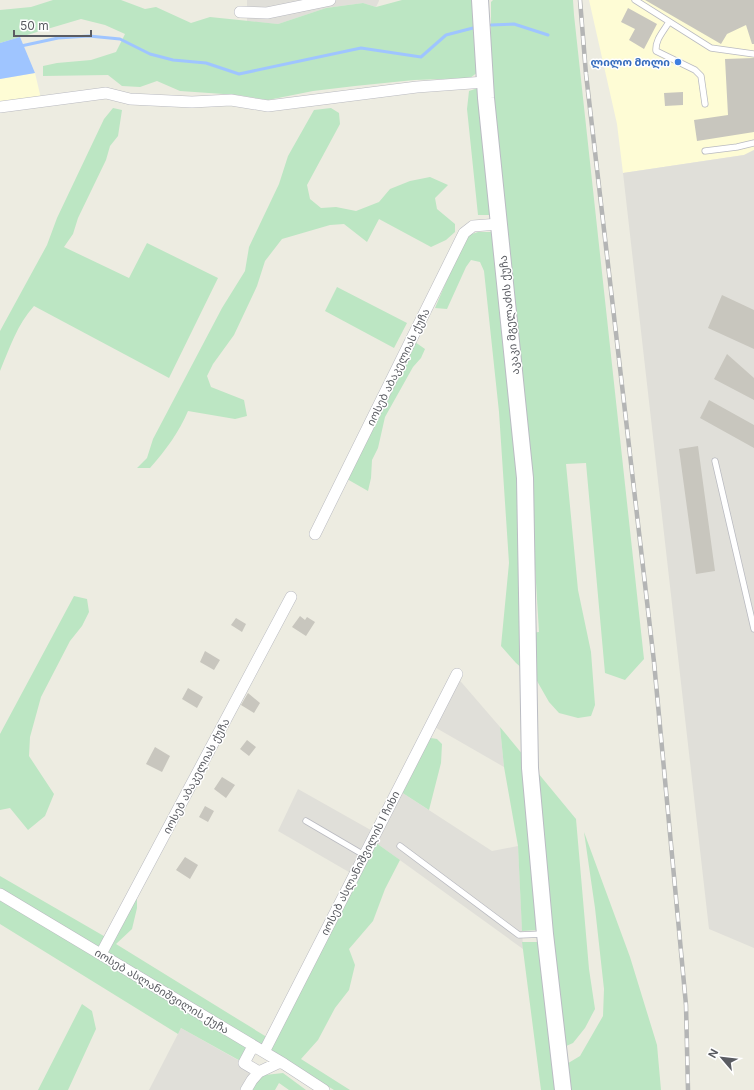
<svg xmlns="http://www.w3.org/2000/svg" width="754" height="1090" font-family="Inter,'Noto Sans Georgian',sans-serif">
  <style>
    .commercial { fill: #fefcd5 }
    .industrial { fill: #e0dfd9 }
    .green { fill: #bce6c3 }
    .water { fill: #9fc5ff }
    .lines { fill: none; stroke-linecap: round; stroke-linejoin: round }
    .stream { stroke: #9fc5ff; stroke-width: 3 }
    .building { fill: #c8c6be }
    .lane-casing { stroke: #b9bac0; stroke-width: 7 }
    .street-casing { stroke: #b9bac0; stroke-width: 12 }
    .secondary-casing { stroke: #babcc3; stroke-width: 18 }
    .lane { stroke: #fff; stroke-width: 5.5 }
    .street { stroke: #fff; stroke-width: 11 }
    .secondary { stroke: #fff; stroke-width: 16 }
    .rail-casing { stroke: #b4b5b5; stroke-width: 4.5 }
    .rail { stroke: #fff; stroke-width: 3; stroke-dasharray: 9; stroke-linecap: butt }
    .shop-dot { fill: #3f7fe0; stroke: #fff; stroke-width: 1.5 }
    .labels { text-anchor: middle; stroke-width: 3; stroke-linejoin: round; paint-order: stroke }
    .shop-label { font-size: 11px; font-weight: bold; fill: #366cbe; stroke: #fff; text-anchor: end }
    .street-label { font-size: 11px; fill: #5a5c62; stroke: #fff }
  </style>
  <rect width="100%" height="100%" fill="#edece1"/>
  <path class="commercial" d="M 589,0 L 754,0 L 754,150 L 744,155 L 623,173 L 617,124 Z
    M 35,73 L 43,107 L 0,112 L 0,79 Z"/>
  <path class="industrial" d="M 247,0 L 379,0 L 379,1 L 376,7 L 363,3 L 326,8 L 278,24 L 247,21 Z
    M 754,150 L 754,948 L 709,929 L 623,173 L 744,155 Z
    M 456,676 L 500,727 L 504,767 L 431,725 Z
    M 298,789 L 376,833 L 398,790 L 492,851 L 518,846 L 523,949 L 372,840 L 354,875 L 278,831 Z
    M 181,1028 L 259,1072 L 246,1090 L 149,1090 Z"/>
  <path class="green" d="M 53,0 L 121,0 L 145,9 L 156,7 L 191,23 L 210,17 L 278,24 L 326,8 L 363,3 L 376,7 L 402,0 L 474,0 L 478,72 L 470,78 L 414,80 L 355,86 L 313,91 L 268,100 L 238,95 L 180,91 L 157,81 L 140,87 L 122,86 L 108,75 L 43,76 L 43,66 L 57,63 L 91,60 L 116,52 L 125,34 L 105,25 L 81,19 L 0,43 L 0,10 L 31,7 Z
    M 493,0 L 573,0 L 574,15 L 644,659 L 625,680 L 605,673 L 586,463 L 566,464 L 578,590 L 591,652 L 595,705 L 591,716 L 578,718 L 559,713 L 549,702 L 537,681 L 516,663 L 501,646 L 509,563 L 499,412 L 484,271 L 480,262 L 471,260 L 466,267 L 447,309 L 435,308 L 461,247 L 469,235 L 478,232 L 492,232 L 519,496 L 521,634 L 539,632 L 526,418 L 491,80 L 491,2 Z
    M 478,88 L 490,215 L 478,215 L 467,109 L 469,91 Z
    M 113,108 L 122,110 L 118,136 L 110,146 L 106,160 L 78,218 L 73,234 L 64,247 L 129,278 L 147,243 L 218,278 L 169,378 L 34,306 C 17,325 10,347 0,371 L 0,331 L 47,245 L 57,218 L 104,119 Z
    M 331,108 L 339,113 L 340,124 L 307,185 L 310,199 L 321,208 L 336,207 L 356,211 L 379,202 L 390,189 L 410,181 L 430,177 L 448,185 L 435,198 L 437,209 L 455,224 L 455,232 L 446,240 L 431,247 L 379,219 L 367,242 L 344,224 L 330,225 L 282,239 L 265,261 L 257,286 L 234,335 L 213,364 L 207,376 L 211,387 L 244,400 L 247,416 L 235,419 L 188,411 C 179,432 166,450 150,468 L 137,468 L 147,458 L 153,439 L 222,308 L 245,271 L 249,247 L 279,184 L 288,156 L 314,110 Z
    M 337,287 L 407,323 L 394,348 L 325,311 Z
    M 415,342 L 425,349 L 421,358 L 413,367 L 385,417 L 378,448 L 372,460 L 371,478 L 368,491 L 347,479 Z
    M 74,596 L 87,599 L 89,612 L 82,626 L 70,641 L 41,697 L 30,737 L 29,756 L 54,794 L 45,816 L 28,830 L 10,808 L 0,810 L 0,734 Z
    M 500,727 L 576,819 L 589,969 L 595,1009 L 585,1028 L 573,1043 L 564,1047 L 539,930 L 522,931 L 518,846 L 504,767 Z
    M 425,737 L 437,739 L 442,744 L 441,763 L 429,810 L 398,790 Z
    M 584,832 L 630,957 L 657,1045 L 661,1090 L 568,1090 L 565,1065 L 580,1056 L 603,1016 L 604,989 L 595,908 Z
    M 372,840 L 400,860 L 385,889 L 373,921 L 349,949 L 355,965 L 349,990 L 335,1008 L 318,1040 L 301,1059 L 350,1090 L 334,1090 L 269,1050 L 264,1052 L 253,1046 L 244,1063 L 181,1028 L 178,1034 L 0,924 L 0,876 L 109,939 L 137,887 L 137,908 L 132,929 L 116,944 L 270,1039 Z
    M 522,942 L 542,942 L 558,1090 L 541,1090 Z
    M 82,1004 L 92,1011 L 96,1029 L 68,1090 L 38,1090 Z
    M 259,1072 L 265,1075 L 283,1073 L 306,1090 L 289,1090 L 279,1083 L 275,1090 L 246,1090 Z"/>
  <path class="water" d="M 20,37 L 35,73 L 0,79 L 0,43 Z"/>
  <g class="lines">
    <path class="stream" d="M 491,25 L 514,24 L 548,35
      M 21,46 L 58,38 L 89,36 L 120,39 L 150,54 L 173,60 L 206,63 L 239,74 L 361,48 L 421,57 L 446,35 L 473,28"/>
  </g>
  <path class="building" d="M 645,0 L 754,0 L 754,44 L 752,44 L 746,25 L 727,34 L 721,44 Z
    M 628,8 L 657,24 L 644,49 L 629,40 L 635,29 L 621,22 Z
    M 754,58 L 754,132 L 697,141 L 694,120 L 728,115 L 725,59 Z
    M 683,92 L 683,105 L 665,106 L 664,93 Z
    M 722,295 L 754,310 L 754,349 L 708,328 Z
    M 727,354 L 754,378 L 754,400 L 714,379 Z
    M 709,400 L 754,425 L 754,448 L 700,418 Z
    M 698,446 L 715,571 L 696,574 L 679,449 Z
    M 300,616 L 305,620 L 307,617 L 315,622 L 306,636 L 292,627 Z
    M 236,618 L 246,624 L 242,632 L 231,625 Z
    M 205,651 L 220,660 L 214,670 L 200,662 Z
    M 188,688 L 203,697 L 197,708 L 182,699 Z
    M 248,693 L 260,703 L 254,713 L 241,705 Z
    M 247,740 L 256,747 L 249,756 L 240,749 Z
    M 155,747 L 170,756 L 162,772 L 146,764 Z
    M 222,777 L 235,785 L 226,798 L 214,789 Z
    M 205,806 L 214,811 L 208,822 L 199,817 Z
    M 185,857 L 198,865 L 190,879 L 176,870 Z"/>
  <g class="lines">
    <g class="lane-casing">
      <path id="lane" d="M 635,0 L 711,48 L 754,54
        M 669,22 C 663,32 655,40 656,51 L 695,70 L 701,76 L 705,104
        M 705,151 L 737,147 L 754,143
        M 715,461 L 754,629
        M 306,821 L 364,855
        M 400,846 L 519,935 L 544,934"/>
    </g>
    <g class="street-casing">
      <path id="street" d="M 240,12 L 267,13 L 330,0
        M 0,107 L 106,93 L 130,99 L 192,102 L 231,100 L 268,106 L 417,87 L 485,82
        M 315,534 L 464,233 L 473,226 L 499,224
        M 0,894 L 284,1064 L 324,1090
        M 101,954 L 291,597
        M 264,1052 L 457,674
        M 259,1072 L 280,1062
        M 246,1090 L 252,1080 L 259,1072 L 244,1063 L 253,1046"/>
    </g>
    <g class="secondary-casing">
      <path id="secondary" d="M 480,0 L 486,98 L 525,478 L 530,768 L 545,934 L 563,1090"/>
    </g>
    <use href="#lane" class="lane"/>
    <use href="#street" class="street"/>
    <use href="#secondary" class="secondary"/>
    <g class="rail-casing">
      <path id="rail" d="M 580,0 L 586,74 L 654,662 L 686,1005 L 688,1090"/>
    </g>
    <use href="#rail" class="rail"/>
  </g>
  <circle class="shop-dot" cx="678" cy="62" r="4"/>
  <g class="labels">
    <g class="shop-label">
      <text x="670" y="66">ლილო მოლი</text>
    </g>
    <g class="street-label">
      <text transform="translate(509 315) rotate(-96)" y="4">აკაკი მგელაძის ქუჩა</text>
      <text transform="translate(398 367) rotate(-64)" y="4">იოსებ აბაკელიას ქუჩა</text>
      <text transform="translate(196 776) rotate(-62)" y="4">იოსებ აბაკელიას ქუჩა</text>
      <text transform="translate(360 863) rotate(-63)" y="4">იოსებ ასლანიშვილის I ჩიხი</text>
      <text transform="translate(162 991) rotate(31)" y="4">იოსებ ასლანიშვილის ქუჩა</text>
    </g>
  </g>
  <g transform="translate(722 1058) rotate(298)" stroke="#ffffff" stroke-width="3" paint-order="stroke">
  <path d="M0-3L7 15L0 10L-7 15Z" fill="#5a5c62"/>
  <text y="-6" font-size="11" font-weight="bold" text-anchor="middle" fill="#5a5c62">N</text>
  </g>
  <path d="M14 30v6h77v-6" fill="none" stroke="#5a5c62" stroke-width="2"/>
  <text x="20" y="30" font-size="12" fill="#5a5c62" stroke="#ffffff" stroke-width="3" paint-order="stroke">50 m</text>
</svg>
